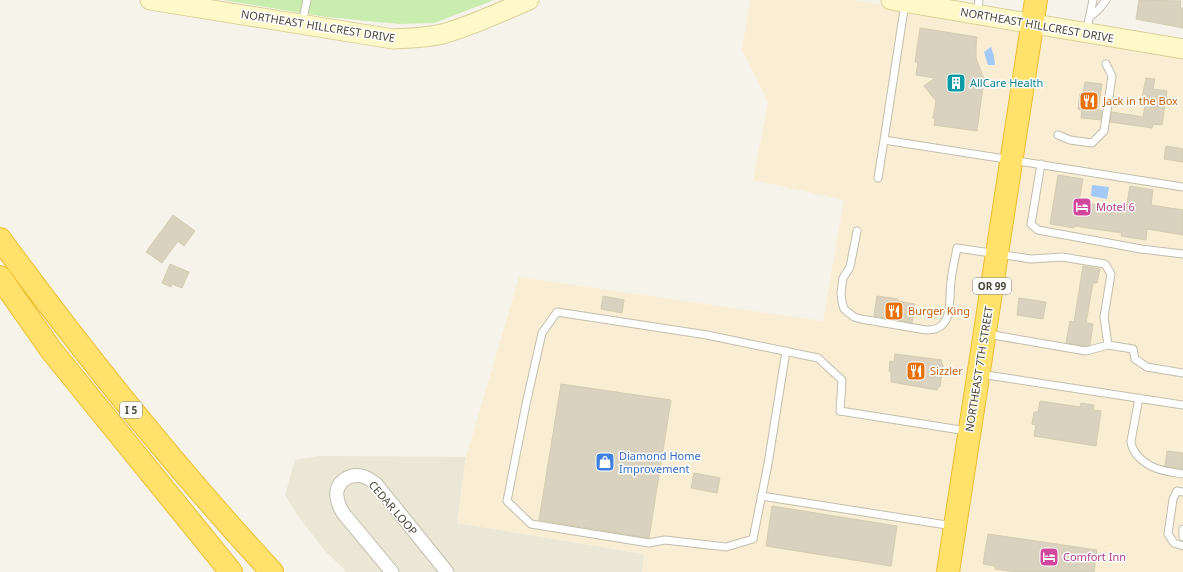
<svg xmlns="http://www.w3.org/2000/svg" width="1183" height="572" font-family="'Noto Sans',sans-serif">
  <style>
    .residential { fill: #eae7d7 }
    .commercial { fill: #f9eed4 }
    .green { fill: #c9edaf }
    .water { fill: #a2c9f7 }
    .building { fill: #d9d2be; stroke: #d4cbb0 }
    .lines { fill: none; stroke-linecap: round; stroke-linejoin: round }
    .lane-casing { stroke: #c2bdab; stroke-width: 9 }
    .street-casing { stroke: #c2bdab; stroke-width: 15 }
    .secondary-casing { stroke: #d9d096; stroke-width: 21 }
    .highway-casing { stroke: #eabe2f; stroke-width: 24 }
    .lane { stroke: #fff; stroke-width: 7 }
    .street { stroke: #fff; stroke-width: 13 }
    .secondary { stroke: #fff9ca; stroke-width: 19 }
    .highway { stroke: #ffe16b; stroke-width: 22 }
    .labels { text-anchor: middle; stroke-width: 3; stroke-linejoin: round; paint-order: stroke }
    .shield { fill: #fff; stroke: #817e73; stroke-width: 1 }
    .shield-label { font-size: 10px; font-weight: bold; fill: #4b4637 }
    .street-label { font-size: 11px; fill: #4b4637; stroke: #fff }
    .culture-label { font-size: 11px; fill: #0d838f; stroke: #fff; text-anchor: start }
    .food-label { font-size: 11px; fill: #c56008; stroke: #fff; text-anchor: start }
    .hotel-label { font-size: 11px; fill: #b23c85; stroke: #fff; text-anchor: start }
    .shop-label { font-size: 11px; fill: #366cbe; stroke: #fff; text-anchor: start }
  </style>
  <rect width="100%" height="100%" fill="#f6f4ea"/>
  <path class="residential" d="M 319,456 L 466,457 L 457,523 L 645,554 L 642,572 L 347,572 L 325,551 L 298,516 L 285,495 L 295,460 Z"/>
  <path class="commercial" d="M 750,0 L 853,0 L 1037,29 L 1183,49 L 1183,572 L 642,572 L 644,554 L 457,523 L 466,457 L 519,277 L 823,321 L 844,200 L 753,180 L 768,102 L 742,50 Z"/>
  <path class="green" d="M 223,0 L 494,0 L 434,23 L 399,24 L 326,17 Z"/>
  <path class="water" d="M 991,47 L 994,56 L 995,65 L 988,65 L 984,52 Z
    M 1092,185 L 1109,187 L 1107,199 L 1091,196 Z"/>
  <path class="building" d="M 1139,0 L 1181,1 L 1180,8 L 1183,8 L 1183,28 L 1136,19 Z
    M 920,28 L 977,37 L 976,47 L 976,58 L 984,79 L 977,131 L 934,125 L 935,119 L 933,118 L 936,101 L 924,86 L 935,78 L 916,75 L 918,62 L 915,62 Z
    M 1146,78 L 1155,79 L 1153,89 L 1167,91 L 1162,125 L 1153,124 L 1152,128 L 1110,122 L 1112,112 L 1143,117 L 1146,99 L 1142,98 Z
    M 1085,82 L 1102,84 L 1098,110 L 1102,111 L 1101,120 L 1081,118 L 1082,110 L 1078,109 L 1080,93 L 1083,94 Z
    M 1166,146 L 1183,149 L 1183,162 L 1164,159 Z
    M 1058,175 L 1083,179 L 1079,202 L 1126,209 L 1130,186 L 1153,190 L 1151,205 L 1183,210 L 1183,235 L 1147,229 L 1146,240 L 1121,236 L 1122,233 L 1075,226 L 1074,228 L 1050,224 Z
    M 173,215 L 195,231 L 184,246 L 178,241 L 162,263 L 146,252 Z
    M 170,264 L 189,272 L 182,288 L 172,284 L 171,287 L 162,283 Z
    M 1083,266 L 1100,269 L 1097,283 L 1093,283 L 1086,323 L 1093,324 L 1090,345 L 1086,346 L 1066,343 L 1070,321 L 1074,322 Z
    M 603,296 L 624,300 L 622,313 L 601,309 Z
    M 877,296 L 898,299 L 898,301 L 915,304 L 912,323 L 874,316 Z
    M 1019,298 L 1046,302 L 1043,319 L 1017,315 Z
    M 895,354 L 942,360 L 941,364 L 943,364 L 940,387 L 938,387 L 937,390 L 891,382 L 891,372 L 889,371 L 890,361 L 894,362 Z
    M 561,384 L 671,400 L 649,538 L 539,520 Z
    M 1040,401 L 1080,407 L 1081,403 L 1094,405 L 1093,410 L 1101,411 L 1096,446 L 1034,436 L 1036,425 L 1032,424 L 1034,412 L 1038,412 Z
    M 1167,451 L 1183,453 L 1183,469 L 1165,466 Z
    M 694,473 L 720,478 L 717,493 L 691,488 Z
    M 772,506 L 897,526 L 891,566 L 766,546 Z
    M 988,534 L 1097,550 L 1094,572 L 1017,572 L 995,569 L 995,566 L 983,564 Z"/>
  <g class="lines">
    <g class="lane-casing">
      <path id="lane" d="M 905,3 L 884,140 L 1183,187
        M 977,14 L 979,0
        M 1089,18 L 1099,9 L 1106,0
        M 302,23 L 307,0
        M 1086,33 L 1093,0
        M 1058,135 L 1070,140 L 1092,143 L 1104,131 L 1112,76 L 1106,64
        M 1041,164 L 1031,224 L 1038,230 L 1141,249 L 1183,254
        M 878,178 L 884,140
        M 857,231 L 850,267 L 843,278 L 841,293 L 842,302 L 844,309 L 854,317 L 861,319 L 926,330 C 932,330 939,329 943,324 C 952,314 949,294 951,282 C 952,270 955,259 957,248 L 1031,259 L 1062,257 L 1105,264 L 1111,274 L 1104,317 L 1108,345
        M 987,334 L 1086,351 L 1108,345 L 1133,349 L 1135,359 L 1147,367 L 1183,373
        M 786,351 L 768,464 L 753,539 L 726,547 L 665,540 L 649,543 L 531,524 L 507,501 L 526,404 L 542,333 L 557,312 L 707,335 L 818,358 L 842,380 L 840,411 L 967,431
        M 980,374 L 1183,405
        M 1139,398 L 1131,441 C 1131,447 1134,451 1137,455 C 1150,470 1165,471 1183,474
        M 1183,492 L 1177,491 L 1173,499 L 1168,534 L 1174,543 L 1183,546
        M 761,496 L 953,526
        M 1183,529 L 1183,537"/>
    </g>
    <g class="street-casing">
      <path id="street" d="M 392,572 L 343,513 C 336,501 332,486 347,478 C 352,475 357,475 362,476 C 367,477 372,481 376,484 L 447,572"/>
    </g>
    <g class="secondary-casing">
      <path id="secondary" d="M 150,0 L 393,39 C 409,38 426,38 442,34 C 472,26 500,12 529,0
        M 891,0 L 1183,49"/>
    </g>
    <g class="highway-casing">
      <path id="highway" d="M 0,239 C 85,355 175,467 272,572
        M 0,277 L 51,350 L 231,572
        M 948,572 L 1036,0"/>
    </g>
    <use href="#lane" class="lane"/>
    <use href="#street" class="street"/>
    <use href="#secondary" class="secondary"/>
    <use href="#highway" class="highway"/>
  </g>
  <defs>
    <g id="building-square" transform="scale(1)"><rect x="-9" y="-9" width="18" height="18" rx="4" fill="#0f9aa8" stroke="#fff"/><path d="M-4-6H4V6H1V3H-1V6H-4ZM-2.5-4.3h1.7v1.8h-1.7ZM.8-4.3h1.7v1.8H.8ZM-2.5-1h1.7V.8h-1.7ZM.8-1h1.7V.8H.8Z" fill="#fff"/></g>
    <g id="restaurant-square" transform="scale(1)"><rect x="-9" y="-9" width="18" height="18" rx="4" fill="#e8710a" stroke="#fff"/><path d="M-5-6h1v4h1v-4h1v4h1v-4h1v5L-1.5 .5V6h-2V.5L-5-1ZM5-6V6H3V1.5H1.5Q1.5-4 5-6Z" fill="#fff"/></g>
    <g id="hotel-square" transform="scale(1)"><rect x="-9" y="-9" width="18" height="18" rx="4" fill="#d1479c" stroke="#fff"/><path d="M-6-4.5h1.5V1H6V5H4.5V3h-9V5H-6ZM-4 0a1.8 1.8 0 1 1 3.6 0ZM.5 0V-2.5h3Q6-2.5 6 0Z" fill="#fff"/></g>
    <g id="shop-square" transform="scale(1)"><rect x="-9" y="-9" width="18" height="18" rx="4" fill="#3f7fe0" stroke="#fff"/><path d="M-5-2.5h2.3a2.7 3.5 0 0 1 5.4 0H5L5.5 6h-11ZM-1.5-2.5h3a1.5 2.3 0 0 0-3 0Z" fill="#fff"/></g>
  </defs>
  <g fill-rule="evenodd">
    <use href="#building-square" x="956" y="83"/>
    <use href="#restaurant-square" x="1089" y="101"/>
    <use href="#hotel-square" x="1082" y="207"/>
    <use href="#restaurant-square" x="894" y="311"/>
    <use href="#restaurant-square" x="916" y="371"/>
    <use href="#shop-square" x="605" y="462"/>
    <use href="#hotel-square" x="1049" y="557"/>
  </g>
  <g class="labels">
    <g class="shield">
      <rect x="973" y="278" width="38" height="16" rx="3"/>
      <rect x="120" y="402" width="22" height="16" rx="3"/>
    </g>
    <g class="shield-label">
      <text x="992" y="290">OR 99</text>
      <text x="131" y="414">I 5</text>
    </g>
    <g class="street-label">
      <text transform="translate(1037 25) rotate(10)" y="4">NORTHEAST HILLCREST DRIVE</text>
      <text transform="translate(318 26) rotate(9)" y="4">NORTHEAST HILLCREST DRIVE</text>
      <text transform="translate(979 369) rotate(-81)" y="4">NORTHEAST 7TH STREET</text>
      <text transform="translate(393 508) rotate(49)" y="4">CEDAR LOOP</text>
    </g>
    <g class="culture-label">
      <text x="970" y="87">AllCare Health</text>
    </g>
    <g class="food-label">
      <text x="1103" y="105">Jack in the Box</text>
      <text x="908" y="315">Burger King</text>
      <text x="930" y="375">Sizzler</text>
    </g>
    <g class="hotel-label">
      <text x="1096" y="211">Motel 6</text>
      <text x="1063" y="561">Comfort Inn</text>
    </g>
    <g class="shop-label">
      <text x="619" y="460">Diamond Home<tspan x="619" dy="13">Improvement</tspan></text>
    </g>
  </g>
</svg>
